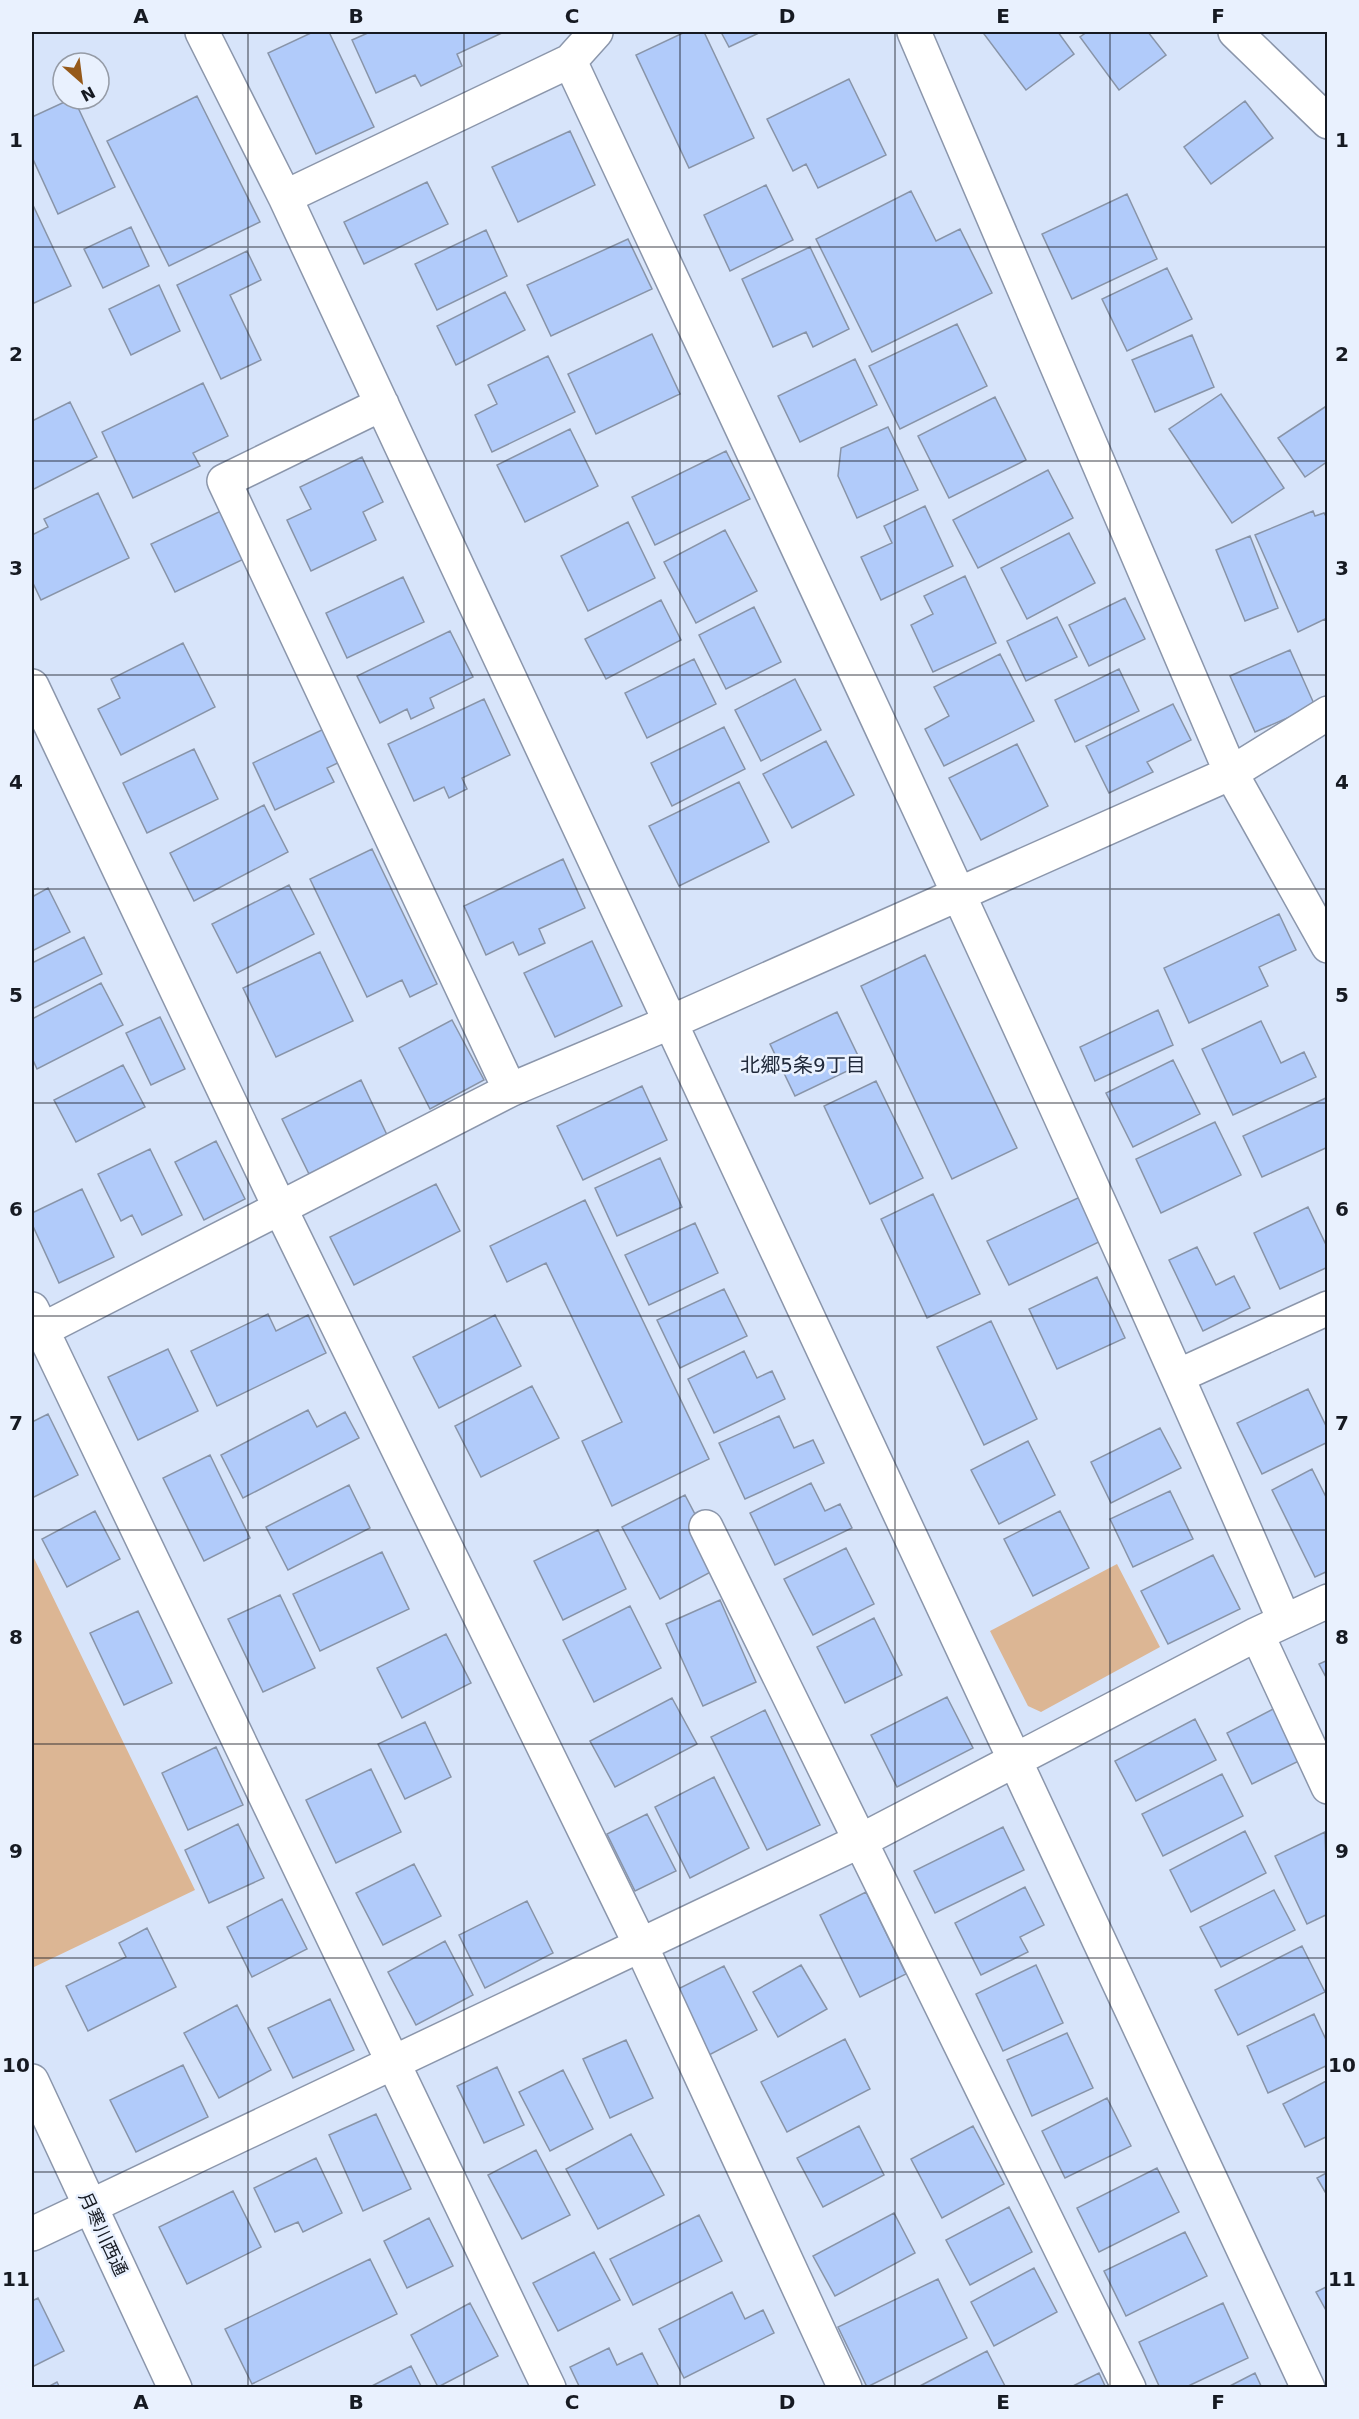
<svg xmlns="http://www.w3.org/2000/svg" width="1359" height="2419" font-family="'DejaVu Sans','Noto Sans JP',sans-serif">
  <style>
    .green { fill: #dcb694 }
    .building { fill: #b1cbfa; stroke: #8894a8; stroke-width: 1.5 }
    .lines { fill: none; stroke-linecap: round; stroke-linejoin: round }
    .minor-casing { stroke: #8b96ab; stroke-width: 36 }
    .tertiary-casing { stroke: #8b96ab; stroke-width: 36 }
    .minor { stroke: #fff; stroke-width: 33 }
    .tertiary { stroke: #fff; stroke-width: 33 }
    .grid { fill: none; stroke: #161a22; stroke-width: 1.5; stroke-opacity: 0.55 }
    .labels { text-anchor: middle; stroke-width: 5; stroke-linejoin: round; paint-order: stroke }
    .street-label { font-size: 18px; fill: #161a22; stroke: #e9f1fe }
    .neighbourhood-label { font-size: 20px; fill: #212a3b; stroke: #e9f1fe }
    .neatline { fill: none; stroke: #161a22; stroke-width: 2 }
    .grid-label { font-size: 20px; text-anchor: middle; font-weight: bold; fill: #161a22 }
  </style>
  <rect width="100%" height="100%" fill="#d7e4fa"/>
  <path class="green" d="M 32,1554 L 195,1890 L 32,1968 Z
    M 1117,1564 L 1160,1647 L 1041,1712 L 1028,1706 L 990,1631 Z"/>
  <path class="building" d="M 313,32 L 329,32 L 374,127 L 316,154 L 268,53 Z
    M 370,32 L 504,32 L 457,54 L 462,66 L 421,86 L 415,75 L 376,93 L 352,40 Z
    M 685,32 L 704,32 L 754,138 L 689,168 L 636,55 Z
    M 721,32 L 761,32 L 729,47 Z
    M 987,32 L 1058,32 L 1074,54 L 1026,90 L 984,34 Z
    M 1087,32 L 1148,32 L 1166,55 L 1119,90 L 1080,37 Z
    M 849,79 L 886,155 L 818,188 L 806,164 L 793,171 L 767,119 Z
    M 197,96 L 260,222 L 169,266 L 107,141 Z
    M 71,99 L 74,99 L 115,187 L 58,214 L 32,157 L 32,117 Z
    M 1245,101 L 1273,138 L 1211,184 L 1184,147 Z
    M 570,131 L 595,185 L 518,222 L 492,167 Z
    M 427,182 L 448,224 L 364,264 L 344,222 Z
    M 766,185 L 793,240 L 730,271 L 704,215 Z
    M 911,191 L 936,241 L 960,229 L 992,293 L 872,352 L 816,239 Z
    M 1127,194 L 1157,259 L 1072,299 L 1042,234 Z
    M 32,203 L 71,286 L 32,304 Z
    M 131,227 L 149,266 L 103,288 L 84,249 Z
    M 486,230 L 507,276 L 437,310 L 415,264 Z
    M 628,239 L 652,289 L 551,336 L 527,285 Z
    M 810,247 L 849,329 L 813,347 L 806,332 L 773,347 L 742,279 Z
    M 247,251 L 261,280 L 230,295 L 261,360 L 221,379 L 177,285 Z
    M 1167,268 L 1192,319 L 1127,351 L 1102,299 Z
    M 159,285 L 180,331 L 131,355 L 109,309 Z
    M 505,292 L 525,330 L 456,365 L 437,326 Z
    M 957,324 L 987,386 L 900,429 L 869,366 Z
    M 652,334 L 680,394 L 596,434 L 568,374 Z
    M 1192,335 L 1214,387 L 1155,412 L 1132,360 Z
    M 548,356 L 575,412 L 492,452 L 475,415 L 497,404 L 488,385 Z
    M 855,359 L 877,405 L 800,442 L 778,396 Z
    M 203,383 L 228,436 L 193,453 L 200,466 L 133,498 L 102,432 Z
    M 1221,394 L 1284,488 L 1232,523 L 1169,429 Z
    M 995,397 L 1026,460 L 949,498 L 918,436 Z
    M 70,402 L 97,457 L 32,490 L 32,421 Z
    M 1328,405 L 1328,461 L 1305,477 L 1278,438 Z
    M 888,427 L 918,490 L 857,518 L 838,476 L 841,448 Z
    M 570,429 L 598,486 L 525,522 L 497,465 Z
    M 726,451 L 750,499 L 655,545 L 632,497 Z
    M 362,457 L 383,502 L 363,512 L 376,540 L 311,571 L 287,520 L 311,509 L 300,487 Z
    M 1048,470 L 1073,518 L 978,568 L 953,520 Z
    M 98,493 L 129,558 L 41,600 L 32,581 L 32,535 L 48,527 L 44,519 Z
    M 925,506 L 953,566 L 881,600 L 861,557 L 892,543 L 884,526 Z
    M 223,510 L 246,558 L 175,592 L 151,544 Z
    M 1313,511 L 1315,516 L 1324,513 L 1328,520 L 1328,624 L 1325,619 L 1298,632 L 1255,535 Z
    M 628,522 L 655,578 L 588,611 L 561,556 Z
    M 725,530 L 757,591 L 696,623 L 664,562 Z
    M 1069,533 L 1095,583 L 1027,619 L 1001,568 Z
    M 1250,536 L 1278,608 L 1245,621 L 1216,550 Z
    M 965,576 L 996,643 L 933,672 L 911,625 L 933,614 L 924,596 Z
    M 403,577 L 424,622 L 347,658 L 326,613 Z
    M 1125,598 L 1145,639 L 1089,666 L 1069,625 Z
    M 661,600 L 681,640 L 606,679 L 585,639 Z
    M 754,607 L 781,662 L 726,689 L 699,635 Z
    M 1057,617 L 1077,657 L 1026,681 L 1007,641 Z
    M 450,631 L 473,677 L 430,698 L 434,708 L 411,719 L 407,709 L 380,723 L 357,676 Z
    M 183,643 L 215,707 L 121,755 L 98,709 L 120,698 L 111,679 Z
    M 1290,650 L 1315,706 L 1255,732 L 1230,676 Z
    M 1000,654 L 1034,721 L 944,766 L 925,729 L 949,716 L 934,687 Z
    M 694,659 L 716,704 L 647,738 L 625,693 Z
    M 1119,669 L 1139,711 L 1075,742 L 1055,700 Z
    M 795,679 L 821,730 L 761,761 L 735,710 Z
    M 484,699 L 510,755 L 462,778 L 467,789 L 449,798 L 444,787 L 414,801 L 388,744 Z
    M 1173,704 L 1191,740 L 1147,762 L 1153,772 L 1109,793 L 1086,746 Z
    M 328,727 L 344,760 L 327,768 L 334,782 L 275,810 L 253,763 Z
    M 724,727 L 745,769 L 672,806 L 651,763 Z
    M 826,741 L 854,795 L 792,828 L 763,774 Z
    M 1017,744 L 1048,806 L 981,840 L 949,778 Z
    M 194,749 L 218,799 L 147,833 L 123,783 Z
    M 739,782 L 769,842 L 679,886 L 649,826 Z
    M 264,805 L 288,852 L 194,901 L 170,853 Z
    M 372,849 L 437,984 L 410,997 L 402,980 L 367,997 L 310,879 Z
    M 563,859 L 585,908 L 539,929 L 545,943 L 519,955 L 513,942 L 486,955 L 464,906 Z
    M 289,885 L 314,934 L 237,973 L 212,924 Z
    M 48,888 L 70,932 L 32,951 L 32,897 Z
    M 1279,914 L 1296,950 L 1259,967 L 1268,986 L 1189,1023 L 1164,968 Z
    M 84,937 L 102,974 L 32,1009 L 32,963 Z
    M 592,941 L 622,1006 L 555,1037 L 524,973 Z
    M 320,952 L 353,1021 L 276,1057 L 243,988 Z
    M 925,955 L 1017,1148 L 952,1179 L 861,986 Z
    M 101,983 L 123,1025 L 37,1069 L 32,1058 L 32,1019 Z
    M 1158,1010 L 1173,1045 L 1095,1081 L 1080,1047 Z
    M 837,1012 L 862,1064 L 795,1096 L 770,1044 Z
    M 160,1017 L 185,1069 L 151,1085 L 126,1033 Z
    M 452,1020 L 484,1080 L 430,1109 L 399,1048 Z
    M 1261,1021 L 1281,1063 L 1304,1052 L 1316,1077 L 1233,1115 L 1202,1049 Z
    M 1173,1060 L 1200,1114 L 1133,1147 L 1106,1093 Z
    M 123,1065 L 145,1107 L 76,1142 L 54,1100 Z
    M 361,1080 L 387,1135 L 309,1174 L 282,1119 Z
    M 876,1081 L 923,1178 L 870,1204 L 824,1106 Z
    M 642,1086 L 667,1140 L 583,1180 L 557,1126 Z
    M 1328,1097 L 1328,1147 L 1262,1177 L 1243,1136 Z
    M 1215,1122 L 1241,1175 L 1161,1213 L 1136,1159 Z
    M 216,1141 L 245,1199 L 204,1220 L 175,1162 Z
    M 150,1149 L 182,1215 L 142,1235 L 132,1215 L 121,1221 L 98,1174 Z
    M 660,1158 L 682,1207 L 617,1236 L 595,1188 Z
    M 436,1184 L 460,1231 L 354,1285 L 330,1237 Z
    M 82,1189 L 114,1257 L 59,1283 L 32,1224 L 32,1213 Z
    M 933,1194 L 980,1294 L 927,1318 L 881,1219 Z
    M 1080,1197 L 1101,1241 L 1009,1285 L 987,1241 Z
    M 585,1200 L 709,1459 L 612,1506 L 582,1441 L 622,1422 L 546,1263 L 507,1282 L 490,1246 Z
    M 1308,1207 L 1328,1249 L 1328,1267 L 1280,1289 L 1254,1233 Z
    M 695,1223 L 718,1273 L 649,1305 L 625,1255 Z
    M 1197,1247 L 1216,1285 L 1234,1276 L 1250,1308 L 1203,1331 L 1169,1260 Z
    M 1097,1277 L 1125,1338 L 1057,1369 L 1029,1309 Z
    M 724,1289 L 747,1336 L 680,1368 L 657,1320 Z
    M 268,1314 L 276,1331 L 308,1315 L 326,1353 L 217,1406 L 191,1351 Z
    M 495,1315 L 521,1366 L 439,1408 L 413,1357 Z
    M 991,1321 L 1037,1419 L 984,1445 L 937,1347 Z
    M 168,1349 L 198,1411 L 138,1440 L 108,1377 Z
    M 744,1351 L 757,1378 L 772,1371 L 785,1399 L 714,1433 L 688,1379 Z
    M 532,1386 L 559,1438 L 481,1477 L 455,1426 Z
    M 1308,1389 L 1328,1430 L 1328,1442 L 1262,1474 L 1237,1423 Z
    M 308,1410 L 317,1427 L 345,1412 L 359,1438 L 243,1498 L 221,1455 Z
    M 48,1414 L 78,1475 L 32,1498 L 32,1422 Z
    M 779,1416 L 794,1448 L 813,1440 L 824,1463 L 745,1499 L 719,1443 Z
    M 1160,1428 L 1181,1468 L 1111,1503 L 1091,1462 Z
    M 1028,1441 L 1055,1495 L 999,1524 L 971,1470 Z
    M 210,1455 L 250,1538 L 204,1561 L 163,1478 Z
    M 1312,1469 L 1328,1501 L 1328,1571 L 1315,1577 L 1272,1490 Z
    M 811,1483 L 825,1511 L 840,1504 L 852,1528 L 775,1565 L 750,1513 Z
    M 349,1485 L 370,1528 L 288,1570 L 266,1527 Z
    M 1170,1491 L 1193,1539 L 1133,1567 L 1110,1519 Z
    M 685,1495 L 722,1566 L 660,1599 L 622,1527 Z
    M 95,1511 L 120,1559 L 67,1587 L 42,1539 Z
    M 1060,1511 L 1089,1568 L 1033,1596 L 1004,1539 Z
    M 598,1530 L 626,1589 L 563,1620 L 534,1561 Z
    M 846,1548 L 874,1604 L 813,1635 L 784,1579 Z
    M 382,1552 L 409,1609 L 320,1651 L 293,1594 Z
    M 1213,1555 L 1240,1609 L 1168,1644 L 1141,1591 Z
    M 280,1595 L 315,1668 L 263,1692 L 228,1619 Z
    M 720,1600 L 756,1682 L 703,1706 L 666,1624 Z
    M 630,1606 L 661,1668 L 594,1702 L 563,1640 Z
    M 138,1611 L 172,1683 L 124,1705 L 90,1633 Z
    M 874,1618 L 902,1675 L 845,1703 L 817,1647 Z
    M 446,1634 L 471,1683 L 402,1718 L 377,1668 Z
    M 1328,1660 L 1328,1681 L 1319,1664 Z
    M 947,1697 L 973,1748 L 897,1787 L 871,1735 Z
    M 672,1698 L 697,1744 L 615,1787 L 590,1741 Z
    M 1279,1706 L 1305,1758 L 1252,1784 L 1227,1733 Z
    M 765,1710 L 820,1825 L 767,1850 L 711,1737 Z
    M 1195,1719 L 1216,1760 L 1136,1801 L 1115,1761 Z
    M 425,1722 L 451,1777 L 405,1799 L 378,1744 Z
    M 216,1747 L 243,1805 L 188,1830 L 162,1773 Z
    M 371,1769 L 401,1832 L 336,1863 L 306,1800 Z
    M 1222,1774 L 1243,1816 L 1163,1856 L 1142,1814 Z
    M 714,1777 L 749,1848 L 690,1878 L 655,1807 Z
    M 647,1814 L 676,1871 L 635,1891 L 607,1834 Z
    M 238,1824 L 264,1878 L 209,1903 L 185,1850 Z
    M 1003,1827 L 1024,1870 L 935,1913 L 914,1871 Z
    M 1245,1831 L 1266,1873 L 1191,1912 L 1170,1870 Z
    M 1325,1832 L 1328,1914 L 1307,1924 L 1275,1856 Z
    M 414,1864 L 441,1916 L 383,1945 L 356,1893 Z
    M 1025,1887 L 1044,1925 L 1020,1937 L 1028,1952 L 981,1975 L 955,1923 Z
    M 1274,1890 L 1295,1930 L 1221,1967 L 1200,1927 Z
    M 866,1892 L 906,1974 L 860,1997 L 820,1915 Z
    M 282,1899 L 307,1949 L 252,1977 L 227,1927 Z
    M 527,1901 L 553,1953 L 485,1988 L 459,1935 Z
    M 147,1928 L 176,1987 L 88,2031 L 66,1986 L 126,1957 L 119,1943 Z
    M 445,1941 L 473,1995 L 416,2025 L 388,1972 Z
    M 1302,1946 L 1325,1992 L 1238,2035 L 1215,1990 Z
    M 801,1965 L 827,2009 L 778,2037 L 753,1992 Z
    M 1036,1965 L 1063,2023 L 1003,2051 L 976,1994 Z
    M 724,1966 L 757,2030 L 709,2055 L 676,1990 Z
    M 330,1999 L 354,2050 L 293,2078 L 268,2028 Z
    M 237,2005 L 271,2070 L 219,2098 L 184,2033 Z
    M 1314,2014 L 1328,2044 L 1328,2065 L 1268,2093 L 1247,2046 Z
    M 1067,2033 L 1093,2088 L 1032,2116 L 1007,2060 Z
    M 845,2039 L 870,2089 L 787,2132 L 761,2082 Z
    M 626,2040 L 653,2098 L 610,2118 L 583,2059 Z
    M 183,2065 L 208,2117 L 136,2152 L 110,2100 Z
    M 497,2067 L 524,2125 L 484,2143 L 457,2086 Z
    M 563,2070 L 593,2129 L 550,2151 L 519,2092 Z
    M 1328,2080 L 1328,2136 L 1305,2147 L 1283,2104 Z
    M 1107,2098 L 1131,2146 L 1065,2178 L 1042,2131 Z
    M 376,2114 L 411,2189 L 363,2211 L 329,2135 Z
    M 859,2126 L 884,2175 L 823,2207 L 797,2158 Z
    M 973,2126 L 1004,2184 L 942,2218 L 911,2159 Z
    M 631,2134 L 664,2195 L 598,2229 L 566,2169 Z
    M 536,2150 L 570,2215 L 522,2239 L 488,2175 Z
    M 316,2158 L 342,2213 L 303,2232 L 298,2222 L 275,2232 L 254,2188 Z
    M 1157,2168 L 1179,2212 L 1099,2252 L 1077,2208 Z
    M 1328,2172 L 1328,2197 L 1317,2178 Z
    M 233,2191 L 261,2247 L 187,2284 L 159,2227 Z
    M 1009,2207 L 1032,2252 L 970,2285 L 946,2240 Z
    M 894,2213 L 915,2253 L 835,2296 L 813,2256 Z
    M 699,2215 L 722,2261 L 633,2305 L 610,2259 Z
    M 429,2218 L 453,2266 L 407,2288 L 384,2241 Z
    M 1185,2232 L 1207,2276 L 1126,2316 L 1104,2271 Z
    M 594,2252 L 620,2300 L 558,2331 L 533,2283 Z
    M 370,2259 L 397,2314 L 252,2384 L 225,2329 Z
    M 1034,2268 L 1057,2312 L 994,2346 L 971,2302 Z
    M 938,2279 L 967,2338 L 867,2387 L 838,2327 Z
    M 1328,2286 L 1328,2314 L 1316,2292 Z
    M 732,2292 L 745,2319 L 763,2310 L 774,2333 L 684,2378 L 659,2329 Z
    M 38,2298 L 64,2351 L 32,2367 L 32,2301 Z
    M 470,2303 L 498,2356 L 438,2387 L 411,2335 Z
    M 1223,2303 L 1248,2358 L 1184,2388 L 1160,2388 L 1139,2342 Z
    M 609,2348 L 617,2365 L 642,2353 L 659,2387 L 580,2388 L 570,2367 Z
    M 987,2351 L 1006,2388 L 916,2388 Z
    M 411,2366 L 422,2388 L 368,2388 Z
    M 1099,2373 L 1106,2388 L 1069,2388 Z
    M 1255,2373 L 1262,2388 L 1226,2388 Z
    M 57,2382 L 60,2388 L 46,2388 Z"/>
  <g class="lines">
    <g class="minor-casing">
      <path id="minor" d="M 202,32 L 285,197 L 1308,2388
        M 914,32 L 1231,773 L 1328,946
        M 1235,32 L 1328,122
        M 570,61 C 812,579 1057,1095 1284,1620
        M 285,197 L 570,61 L 596,32
        M 382,404 L 224,481 L 510,1090
        M 32,686 L 279,1206 L 641,1946 L 845,2388
        M 32,1309 L 549,2388
        M 32,1335 L 510,1090 L 671,1022 L 1231,773 L 1328,713
        M 1178,1376 L 1328,1308
        M 706,1527 L 1129,2388
        M 1257,1634 L 1328,1787
        M 32,2234 L 862,1840 L 1257,1634 L 1328,1601"/>
    </g>
    <g class="tertiary-casing">
      <path id="tertiary" d="M 32,2081 L 175,2388"/>
    </g>
    <use href="#minor" class="minor"/>
    <use href="#tertiary" class="tertiary"/>
  </g>
  <path class="grid" d="M 248,32 L 248,2388M 464,32 L 464,2388M 680,32 L 680,2388M 895,32 L 895,2388M 1110,32 L 1110,2388M 32,247 L 1328,247M 32,461 L 1328,461M 32,675 L 1328,675M 32,889 L 1328,889M 32,1103 L 1328,1103M 32,1316 L 1328,1316M 32,1530 L 1328,1530M 32,1744 L 1328,1744M 32,1958 L 1328,1958M 32,2172 L 1328,2172"/>
  <g class="labels">
    <g class="street-label">
      <text transform="translate(103 2234) rotate(65)" y="6">月寒川西通</text>
    </g>
    <g class="neighbourhood-label">
      <text x="803" y="1072">北郷5条9丁目</text>
    </g>
  </g>
  <rect width="1359" height="2419" fill="none" stroke="#e9f1fe" stroke-width="66"/>
  <g transform="translate(81 81) rotate(152)"><circle r="28" fill="#e9f1fe" stroke="#959ba6" stroke-width="1.5"/>
  <path d="M0-4.5L10 22L0 15L-10 22Z" fill="#95591a"/>
  <text y="-9" font-size="16" font-weight="bold" text-anchor="middle" fill="#161a22">N</text>
  </g>
  <rect x="33" y="33" width="1293" height="2353" class="neatline"/>
  <g class="grid-label">
    <text x="141" y="23">A</text>
    <text x="356" y="23">B</text>
    <text x="572" y="23">C</text>
    <text x="787" y="23">D</text>
    <text x="1003" y="23">E</text>
    <text x="1218" y="23">F</text>
    <text x="16" y="147">1</text>
    <text x="1342" y="147">1</text>
    <text x="16" y="361">2</text>
    <text x="1342" y="361">2</text>
    <text x="16" y="575">3</text>
    <text x="1342" y="575">3</text>
    <text x="16" y="789">4</text>
    <text x="1342" y="789">4</text>
    <text x="16" y="1002">5</text>
    <text x="1342" y="1002">5</text>
    <text x="16" y="1216">6</text>
    <text x="1342" y="1216">6</text>
    <text x="16" y="1430">7</text>
    <text x="1342" y="1430">7</text>
    <text x="16" y="1644">8</text>
    <text x="1342" y="1644">8</text>
    <text x="16" y="1858">9</text>
    <text x="1342" y="1858">9</text>
    <text x="16" y="2072">10</text>
    <text x="1342" y="2072">10</text>
    <text x="16" y="2286">11</text>
    <text x="1342" y="2286">11</text>
    <text x="141" y="2409">A</text>
    <text x="356" y="2409">B</text>
    <text x="572" y="2409">C</text>
    <text x="787" y="2409">D</text>
    <text x="1003" y="2409">E</text>
    <text x="1218" y="2409">F</text>
  </g>
</svg>
